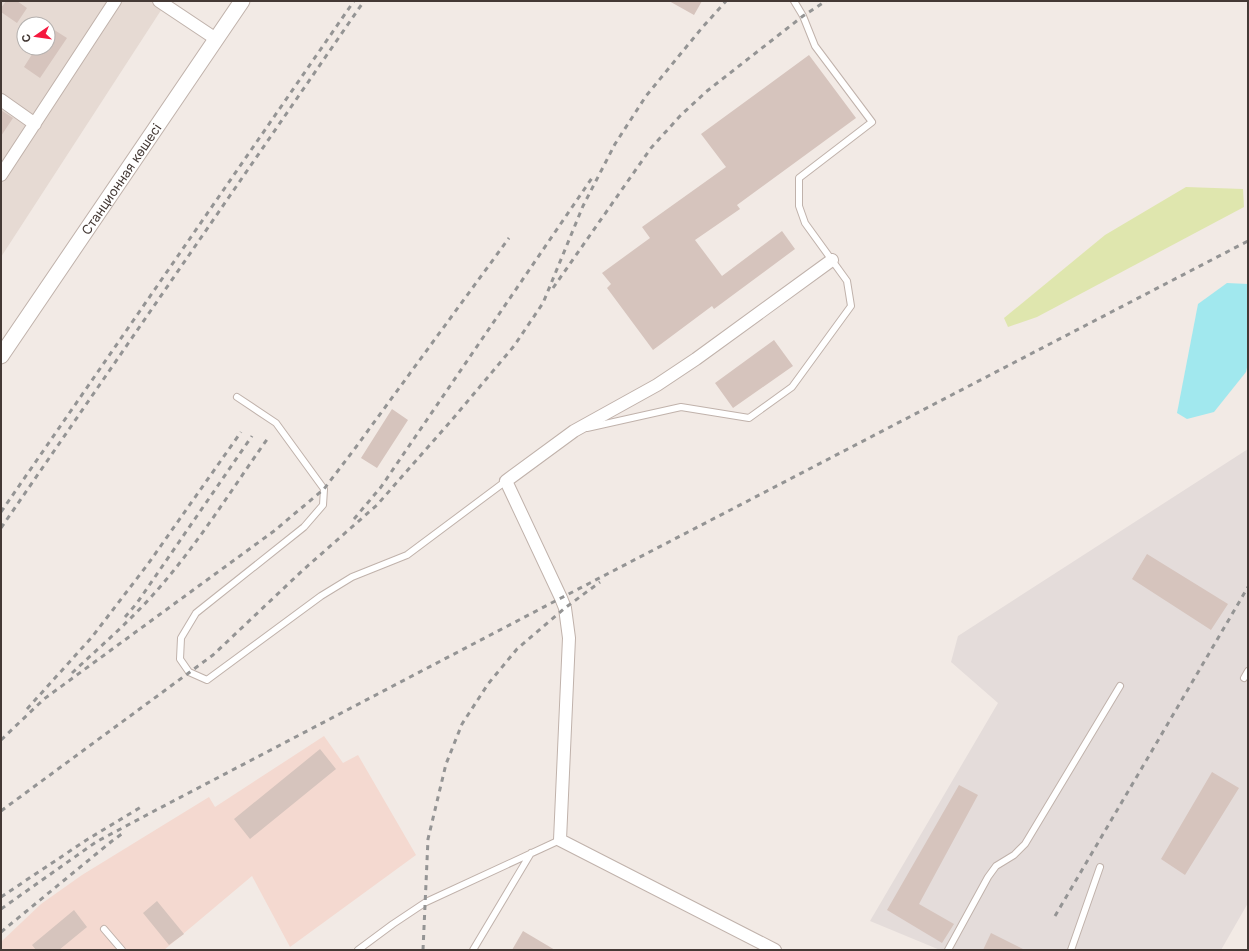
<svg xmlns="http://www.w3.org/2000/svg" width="1249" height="951" font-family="Inter,sans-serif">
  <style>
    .residential { fill: #e6dad3; fill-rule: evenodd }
    .commercial { fill: #f4d9d0 }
    .industrial { fill: #e4dcda }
    .green { fill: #dfe6ae }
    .water { fill: #a1e8ee }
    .building { fill: #d6c4bd }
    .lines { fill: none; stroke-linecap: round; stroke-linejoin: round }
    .service-casing { stroke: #c0b2ab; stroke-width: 8 }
    .minor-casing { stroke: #c0b2ab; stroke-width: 14 }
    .tertiary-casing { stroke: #c0b2ab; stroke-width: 17 }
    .service { stroke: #fff; stroke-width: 6 }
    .minor { stroke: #fff; stroke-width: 12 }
    .tertiary { stroke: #fff; stroke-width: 15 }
    .rail { stroke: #949494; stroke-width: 3; stroke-dasharray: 5 5; stroke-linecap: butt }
    .labels { text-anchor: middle; stroke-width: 4; stroke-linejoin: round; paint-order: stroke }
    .street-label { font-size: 13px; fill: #443935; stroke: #fff }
  </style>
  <rect width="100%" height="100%" fill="#f2eae5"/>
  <path class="residential" d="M 1,1 L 167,1 L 1,257 ZM 24,24 L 48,24 L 48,48 L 24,48 Z"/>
  <path class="commercial" d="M 324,736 L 343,763 L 358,755 L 416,855 L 290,947 L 252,876 L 164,950 L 1,950 L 1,942 L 3,940 L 41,904 L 82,875 L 209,797 L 215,807 Z"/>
  <path class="industrial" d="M 1248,449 L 1248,903 L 1221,950 L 940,950 L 870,921 L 998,703 L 951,662 L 958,636 Z"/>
  <path class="green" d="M 1186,187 L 1243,189 L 1244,207 L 1037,317 L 1008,327 L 1004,318 L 1105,235 Z"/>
  <path class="water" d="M 1227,283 L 1248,284 L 1248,363 L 1246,372 L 1214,412 L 1187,419 L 1177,413 L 1198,304 Z"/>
  <path class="building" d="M 6,1 L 17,1 L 27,8 L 17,23 L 1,12 L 1,8 Z
    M 669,1 L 702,1 L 694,15 Z
    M 48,26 L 67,38 L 40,78 L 24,67 L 36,48 L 48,48 Z
    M 809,55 L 856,118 L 737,205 L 740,209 L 695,240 L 722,276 L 782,231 L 795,249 L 714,309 L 712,306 L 653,350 L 607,288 L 611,284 L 602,273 L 650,238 L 642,227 L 726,167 L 701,134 Z
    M 1,110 L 13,118 L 1,136 Z
    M 774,340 L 793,366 L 733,408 L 715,383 Z
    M 392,409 L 408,420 L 377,468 L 361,458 Z
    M 1147,554 L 1228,604 L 1211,630 L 1132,579 Z
    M 320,749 L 336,769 L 250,839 L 234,819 Z
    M 1212,772 L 1239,788 L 1185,875 L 1161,859 Z
    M 959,785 L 978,795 L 919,904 L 954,924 L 942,943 L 887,910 Z
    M 157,901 L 184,934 L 169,945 L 143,913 Z
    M 74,910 L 87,927 L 59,950 L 36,950 L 32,945 Z
    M 523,931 L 555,950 L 512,950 Z
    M 991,933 L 1025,950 L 983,950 Z"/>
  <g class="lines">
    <g class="service-casing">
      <path id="service" d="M 237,397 L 276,423 L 324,489 L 323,505 L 304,527 L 196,613 L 181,638 L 180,659 L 189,672 L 207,680 L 321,596 L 352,577 L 407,555 L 506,481
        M 587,428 L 681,407 L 749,418 L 792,387 L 851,306 L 847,281 L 805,223 L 799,206 L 799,178 L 872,122 L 815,46 L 803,16 L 794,1
        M 1244,678 L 1248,671
        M 104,929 L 122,950
        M 358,950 L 393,924 L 426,902 L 560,840
        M 473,950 L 531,853
        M 948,950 L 988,877 L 996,866 L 1014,855 L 1025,844 L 1120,686
        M 1071,950 L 1100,867"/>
    </g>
    <g class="minor-casing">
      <path id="minor" d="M 159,1 L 216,39
        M 1,100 L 35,124
        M 1,175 L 115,1
        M 775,950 L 560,840 L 569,638 L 565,608 L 561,598 L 506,481 L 574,431 L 657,385 L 696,359 L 832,260"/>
    </g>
    <g class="tertiary-casing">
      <g id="tertiary">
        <path id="s1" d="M 1,356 L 242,1"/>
      </g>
    </g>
    <use href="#service" class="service"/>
    <use href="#minor" class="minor"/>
    <use href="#tertiary" class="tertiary"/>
    <path class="rail" d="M 553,288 L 651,148 L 681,115 L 707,91 L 803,16 L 826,1
      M 1,512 L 354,1
      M 354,519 L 381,487 L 594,175
      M 1,528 L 364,1
      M 125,617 L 137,603 L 252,436
      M 72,673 C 104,643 137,615 165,581 C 203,536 234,486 268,438
      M 27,709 L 92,637 L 148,564 L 241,432
      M 1,740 L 44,699 L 274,531 L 324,489 L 356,447 L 509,238
      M 1,811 L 213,655 L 303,570 L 377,505 L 451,421 L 514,346 L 543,303 L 583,206 L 615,144 L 646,96 L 701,29 L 726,1
      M 1,897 L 88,839 L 141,807
      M 1,909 L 96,842 L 158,809 L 561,598 L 1248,241
      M 1055,916 L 1248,587
      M 1,932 L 112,841 L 123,833
      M 423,950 L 428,839 L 446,764 L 462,724 L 488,684 L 517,649 L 565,608 L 600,582"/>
  </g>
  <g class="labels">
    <g class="street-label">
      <text dy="5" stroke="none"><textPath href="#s1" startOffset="214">Станционная көшесі</textPath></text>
    </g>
  </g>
  <rect width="1249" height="951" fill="none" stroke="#443935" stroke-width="4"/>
  <g transform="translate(36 36) rotate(257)"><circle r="19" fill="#ffffff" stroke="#b4b0ae"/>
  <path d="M0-3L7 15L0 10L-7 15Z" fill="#f5193f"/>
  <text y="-6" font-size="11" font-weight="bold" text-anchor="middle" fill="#443935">С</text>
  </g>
</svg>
